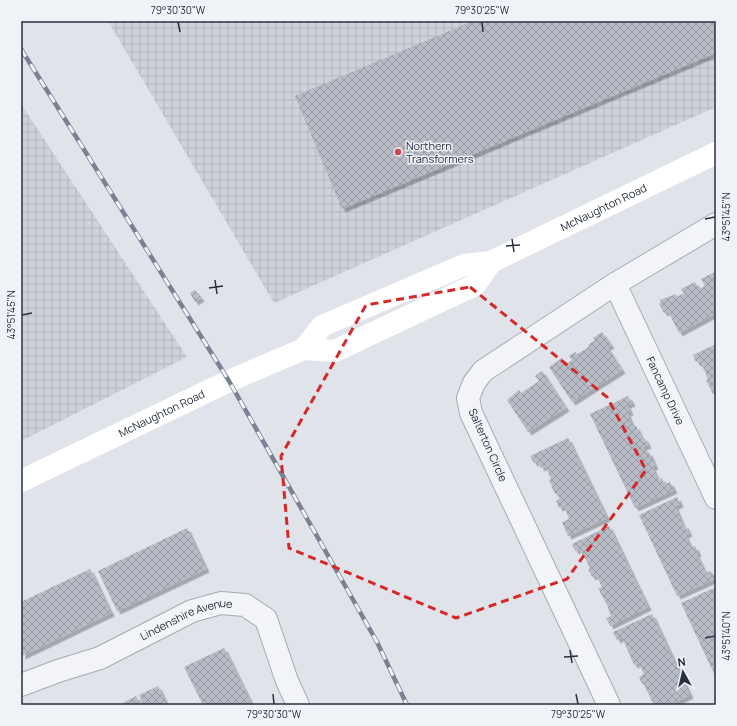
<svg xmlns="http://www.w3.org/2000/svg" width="737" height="726" font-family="Manrope,sans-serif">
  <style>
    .industrial { fill: url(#industrial-grid) }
    .building { fill: url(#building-cross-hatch); filter: url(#shadow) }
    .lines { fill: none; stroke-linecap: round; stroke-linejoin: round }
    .street-casing { stroke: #a5aab3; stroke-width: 24 }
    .street { stroke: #f3f4f7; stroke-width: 22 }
    .secondary { stroke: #fff; stroke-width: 22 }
    .rail-casing { stroke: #798193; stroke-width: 4.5 }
    .rail { stroke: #eff2f6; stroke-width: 3; stroke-dasharray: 9; stroke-linecap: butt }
    .marked { fill: none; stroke: #d62828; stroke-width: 3; stroke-dasharray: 8 5; stroke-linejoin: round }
    .ticks { fill: none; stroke: #283040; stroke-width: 1.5 }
    .poi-dot { fill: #ce4551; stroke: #eff2f6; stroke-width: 1.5 }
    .labels { text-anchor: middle; stroke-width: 3; stroke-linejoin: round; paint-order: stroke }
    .poi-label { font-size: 11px; fill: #283040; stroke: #eff2f6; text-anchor: start }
    .street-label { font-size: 11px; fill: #283040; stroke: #eff2f6 }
    .neatline { fill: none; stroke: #283040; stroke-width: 1.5 }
    .ticks-label { font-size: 10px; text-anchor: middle; fill: #283040 }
  </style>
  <defs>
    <pattern id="industrial-grid" width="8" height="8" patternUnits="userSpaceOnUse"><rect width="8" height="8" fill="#ced2db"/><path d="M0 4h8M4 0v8" fill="none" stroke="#b1b5bd"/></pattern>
    <pattern id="building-cross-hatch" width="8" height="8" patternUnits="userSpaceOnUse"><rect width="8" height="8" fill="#b7bcc6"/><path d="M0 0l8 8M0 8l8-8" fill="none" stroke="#9599a2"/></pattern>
    <filter id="shadow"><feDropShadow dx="3.5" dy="3.5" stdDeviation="0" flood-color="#0004"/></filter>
  </defs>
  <rect width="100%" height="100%" fill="#e0e3e9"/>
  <path class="industrial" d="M 108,21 L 716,21 L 716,107 L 274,303 Z
    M 21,104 L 187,357 L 21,441 Z"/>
  <path class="building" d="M 473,21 L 716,21 L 716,53 L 342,209 L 295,96 Z
    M 715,272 L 716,274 L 716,313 L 679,333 L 668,311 L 664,313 L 659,304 L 661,302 L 660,300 L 676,294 L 677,297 L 684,293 L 681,289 L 695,282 L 699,289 L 705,286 L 701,279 Z
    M 195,290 L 201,298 L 195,302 L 190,293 Z
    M 602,332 L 611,345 L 607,347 L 622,370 L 572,402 L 549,367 L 562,358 L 566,364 L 572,360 L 569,356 L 575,352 L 577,354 L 589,347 L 588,345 L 595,340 L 593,338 Z
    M 716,344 L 716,393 L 713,394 L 706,380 L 708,380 L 703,366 L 701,367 L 698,361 L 696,362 L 693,355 Z
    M 542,371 L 566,408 L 528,432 L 507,400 L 519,390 L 521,393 L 539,381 L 535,376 Z
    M 628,396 L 632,403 L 627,405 L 630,412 L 627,413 L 633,427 L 636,426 L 642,439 L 644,437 L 648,445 L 643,447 L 646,453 L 649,452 L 655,466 L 652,467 L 658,480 L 662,478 L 665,485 L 670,482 L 674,490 L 635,508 L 590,414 Z
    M 568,438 L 607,518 L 568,536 L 562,522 L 569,519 L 564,506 L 559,508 L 556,501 L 560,498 L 558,493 L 555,494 L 549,480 L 551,479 L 545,466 L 541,468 L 538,461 L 534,463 L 530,456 Z
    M 677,497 L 680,504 L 675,506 L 683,526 L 685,525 L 689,533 L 685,535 L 691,548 L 695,546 L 698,553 L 696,554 L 703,568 L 706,573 L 711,571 L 715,579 L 677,596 L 639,515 Z
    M 609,526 L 648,607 L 610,626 L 606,618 L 611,616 L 608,609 L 609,609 L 598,588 L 602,587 L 596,575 L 592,577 L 588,569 L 590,568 L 584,556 L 583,556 L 579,549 L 575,551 L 572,544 Z
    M 187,528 L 206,569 L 117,611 L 98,571 Z
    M 90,569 L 111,613 L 22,656 L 21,602 Z
    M 716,587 L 716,678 L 681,603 Z
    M 652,614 L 690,695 L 670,705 L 650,705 L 653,703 L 643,683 L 642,684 L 639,677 L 644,674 L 638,663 L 634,665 L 622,637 L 617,640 L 613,632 Z
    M 224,648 L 252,705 L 203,705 L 184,667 Z
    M 158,686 L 167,705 L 143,705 L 139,695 Z
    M 136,696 L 141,705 L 119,705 Z"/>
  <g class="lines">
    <g class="street-casing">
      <g id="street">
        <path id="s1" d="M 615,284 L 716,498"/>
        <path id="s2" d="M 21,685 L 58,671 L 100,658 L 192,611 L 221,603 L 245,605 L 266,619 L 287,681 L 298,705"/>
        <path d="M 609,705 L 471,413 L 468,398 L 474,383 L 483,371 L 615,284 L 716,224"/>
      </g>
    </g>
    <use href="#street" class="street"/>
    <g class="secondary">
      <path id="s3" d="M 304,349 L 322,326 L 464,265 L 491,262 L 716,153"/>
      <path id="s4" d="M 21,481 L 229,381 L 304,349 L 335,351 L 409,316 L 475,285 L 491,262"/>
    </g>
    <g class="rail-casing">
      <path id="rail" d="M 21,49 L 229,381 L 377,642 L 407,705"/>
    </g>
    <use href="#rail" class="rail"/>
  </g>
  <path class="marked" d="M 470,287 L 607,397 L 646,470 L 567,579 L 456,618 L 289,548 L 281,456 L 366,305 Z"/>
  <path class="ticks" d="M 178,22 L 180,32M 482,22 L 483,32M 705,219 L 715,217M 512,239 L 514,252M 506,246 L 520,245M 215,280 L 217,294M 209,288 L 223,286M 22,315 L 32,313M 705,638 L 715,636M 570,650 L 572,663M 564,657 L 578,656M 273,694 L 274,704M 576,694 L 578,704"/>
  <circle class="poi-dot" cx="398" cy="152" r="4"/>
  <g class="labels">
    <g class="poi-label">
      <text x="406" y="150">Northern<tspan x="406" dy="13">Transformers</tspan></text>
    </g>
    <g class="street-label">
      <text dy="4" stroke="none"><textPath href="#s3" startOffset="336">McNaughton Road</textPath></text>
      <text dy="4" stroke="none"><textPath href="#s1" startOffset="118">Fancamp Drive</textPath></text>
      <text dy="4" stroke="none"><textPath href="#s4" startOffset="156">McNaughton Road</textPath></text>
      <text transform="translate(488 445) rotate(66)" y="4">Salterton Circle</text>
      <text dy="4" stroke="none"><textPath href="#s2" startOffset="179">Lindenshire Avenue</textPath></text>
    </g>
  </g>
  <rect width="737" height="726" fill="none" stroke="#eff2f6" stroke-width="44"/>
  <g transform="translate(683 672) rotate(352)" stroke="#eff2f6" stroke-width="3" paint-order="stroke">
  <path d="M0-3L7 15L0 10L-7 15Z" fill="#283040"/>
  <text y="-6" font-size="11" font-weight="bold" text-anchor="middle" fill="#283040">N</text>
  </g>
  <rect x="22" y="22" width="693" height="682" class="neatline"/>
  <g class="ticks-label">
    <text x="178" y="14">79°30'30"W</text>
    <text x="482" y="14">79°30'25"W</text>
    <text transform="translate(726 217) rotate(-90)" y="4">43°51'45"N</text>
    <text transform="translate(11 315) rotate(-90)" y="4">43°51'45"N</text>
    <text transform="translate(726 636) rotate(-90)" y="4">43°51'40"N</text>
    <text x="274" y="718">79°30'30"W</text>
    <text x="578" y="718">79°30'25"W</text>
  </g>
</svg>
